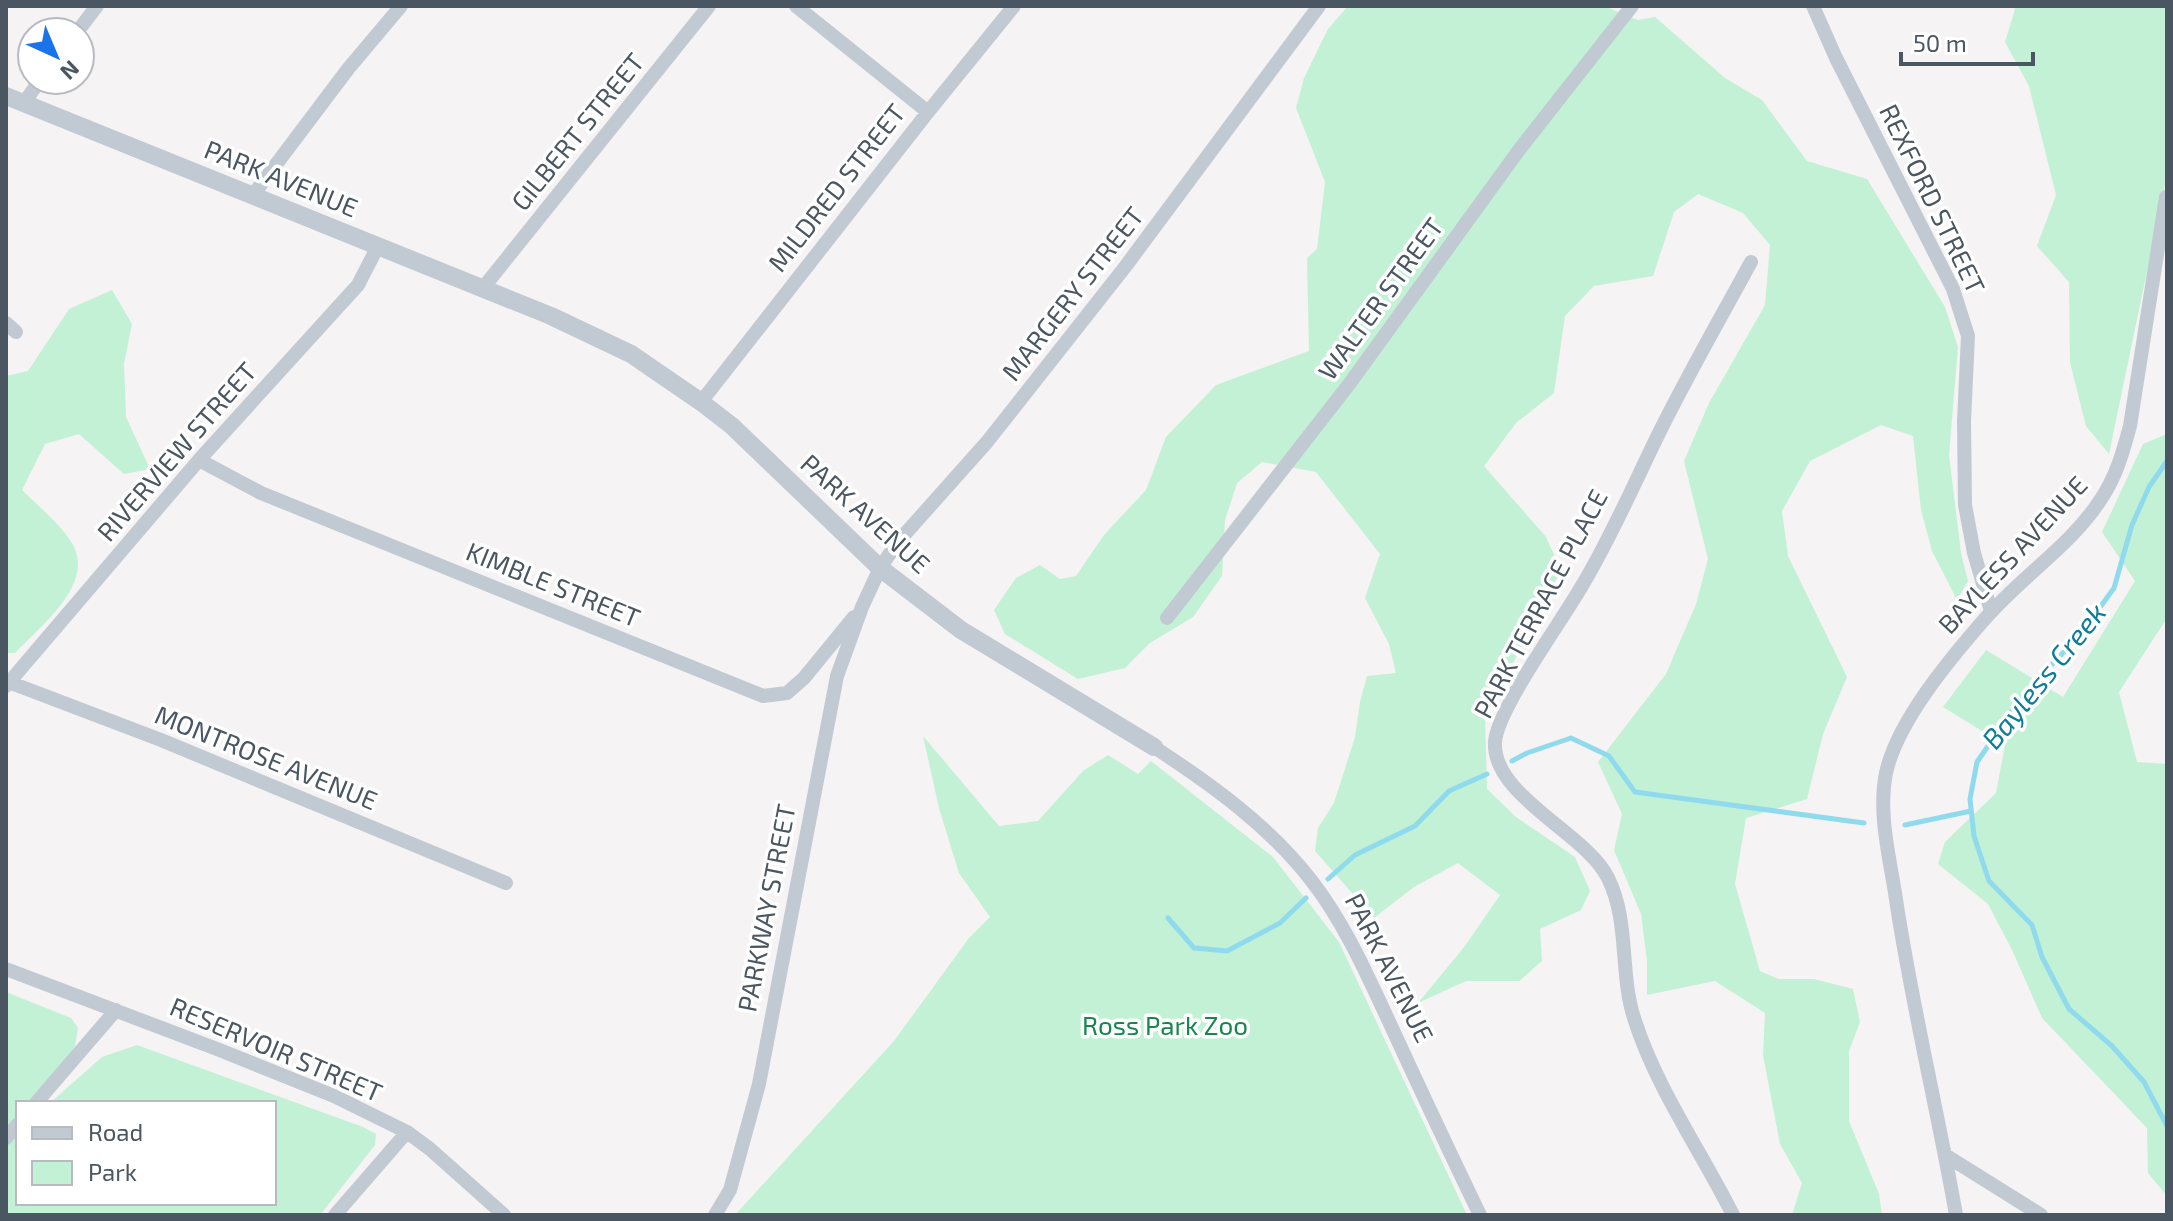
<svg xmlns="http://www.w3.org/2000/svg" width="2173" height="1221" font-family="'Exo 2',sans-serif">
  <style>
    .green { fill: #c3f1d5 }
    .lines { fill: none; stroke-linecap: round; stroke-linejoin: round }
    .stream { stroke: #90daee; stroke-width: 5 }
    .minor { stroke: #c1cad2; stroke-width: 14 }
    .tertiary { stroke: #c1cad2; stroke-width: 18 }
    .labels { text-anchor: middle; stroke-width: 7; stroke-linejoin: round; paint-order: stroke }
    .street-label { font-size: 26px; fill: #4a5661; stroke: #fff }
    .park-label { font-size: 26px; fill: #17864f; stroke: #fff }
    .water-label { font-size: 28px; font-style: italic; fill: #0c7c9b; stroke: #fff }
  </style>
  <rect width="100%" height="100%" fill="#f5f3f3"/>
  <path class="green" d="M 1348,6 L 1604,6 L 1638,20 L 1655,17 L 1725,78 L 1762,100 L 1807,161 L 1867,179 L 1945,307 L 1958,347 L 1949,455 L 1961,553 L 1968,581 L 1957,600 L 1932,551 L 1921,510 L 1913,436 L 1881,425 L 1810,461 L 1782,511 L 1788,556 L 1847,677 L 1823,734 L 1807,799 L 1746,818 L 1735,884 L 1760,971 L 1778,979 L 1814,979 L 1853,989 L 1860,1022 L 1849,1051 L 1849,1121 L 1879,1194 L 1882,1215 L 1792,1215 L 1802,1183 L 1780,1144 L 1763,1055 L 1765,1013 L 1715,981 L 1647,995 L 1647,961 L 1641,914 L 1614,850 L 1622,814 L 1598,762 L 1666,674 L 1696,604 L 1708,559 L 1684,461 L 1709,403 L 1765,305 L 1770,245 L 1743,213 L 1698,194 L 1674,212 L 1653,276 L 1594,286 L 1565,316 L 1554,393 L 1516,423 L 1484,466 L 1546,537 L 1561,570 L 1485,717 L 1487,789 L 1516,817 L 1575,857 L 1590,891 L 1581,910 L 1540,929 L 1542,961 L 1519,981 L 1466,981 L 1418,1003 L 1465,946 L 1500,895 L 1458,863 L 1414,887 L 1374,918 L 1315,851 L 1318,828 L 1334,803 L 1355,737 L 1360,702 L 1367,676 L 1396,673 L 1389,644 L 1365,598 L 1380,554 L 1316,472 L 1262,462 L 1237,483 L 1225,520 L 1222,576 L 1193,617 L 1150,643 L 1125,668 L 1078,679 L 1005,634 L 994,610 L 1016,578 L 1040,565 L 1060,579 L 1076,576 L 1104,535 L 1146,490 L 1166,437 L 1216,385 L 1309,351 L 1307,258 L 1317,249 L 1325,182 L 1296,108 L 1304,78 L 1328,29 Z
    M 2016,6 L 2167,6 L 2167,175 L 2109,454 L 2086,426 L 2070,362 L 2069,282 L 2037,246 L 2056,195 L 2029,86 L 2005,42 Z
    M 112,290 L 132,324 L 124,364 L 126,417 L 150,469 L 124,474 L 79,434 L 45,444 L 22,490 C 38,506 58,522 70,540 C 99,582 41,625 15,653 L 6,653 L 6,376 L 28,371 L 69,309 Z
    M 2167,434 L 2167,618 L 2119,692 L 2137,762 L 2167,764 L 2167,1196 L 2148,1173 L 2147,1128 L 2042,1018 L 2012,950 L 1988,904 L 1938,864 L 1945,842 L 1996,793 L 2005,745 L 1943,707 L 1986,650 L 2063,697 L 2135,581 L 2102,532 L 2143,444 Z
    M 923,736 L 999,826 L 1038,821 L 1083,771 L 1108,755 L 1138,774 L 1151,761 L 1273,857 L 1339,942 L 1467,1215 L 735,1215 L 894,1041 L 969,938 L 990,917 L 959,873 L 939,808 Z
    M 6,992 L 71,1018 L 78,1028 L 75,1046 L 44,1103 L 18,1103 L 18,1203 L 274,1203 L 274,1103 L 50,1103 L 102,1057 L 137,1045 L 363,1127 L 376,1134 L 375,1145 L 320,1215 L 6,1215 Z"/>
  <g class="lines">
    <path class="stream" d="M 2167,461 L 2149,487 L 2132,525 L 2114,588 L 2080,635 L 2023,695 L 1977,762 L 1970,799 L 1974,836 L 1989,881 L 2032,925 L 2042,957 L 2069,1009 L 2112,1046 L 2144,1082 L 2167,1126
      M 1512,761 L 1527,753 L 1571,738 L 1609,756 L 1635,792 L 1864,823
      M 1905,825 L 1971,811
      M 1328,879 L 1355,855 L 1415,826 L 1449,791 L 1487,774
      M 1168,918 L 1194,948 L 1227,951 L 1280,923 L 1306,898"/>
    <path class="minor" d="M 796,6 L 928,112
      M 1813,6 L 1836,58 L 1953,289 L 1968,336 L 1964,421 L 1965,505 L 1974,553 L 1991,611
      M 77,32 L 97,6
      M 24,103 L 40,80
      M 253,195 L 348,69 L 401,6
      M 483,288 L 709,6
      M 6,323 L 16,332
      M 701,402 L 928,112 L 1014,6
      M 199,460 L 261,493 L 763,696 L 787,693 L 804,678 L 854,617
      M 1167,618 L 1350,383 L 1519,150 L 1632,6
      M 6,681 L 161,740 L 506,883
      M 6,686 L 199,460 L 358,285 L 378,246
      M 1154,747 C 1212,785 1268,825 1311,880 C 1346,925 1368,977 1392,1028 C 1421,1091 1450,1153 1480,1215
      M 6,969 L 217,1049 L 334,1096 L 407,1132 L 430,1149 L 504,1215
      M 36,1103 L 116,1010
      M 6,1138 L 18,1124
      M 1945,1155 L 2041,1215
      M 335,1215 L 407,1132
      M 715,1215 L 730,1190 L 759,1084 L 837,676 L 862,607 L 880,568 L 897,543 L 987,442 L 1125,267 L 1319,6
      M 1733,1215 C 1701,1151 1657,1089 1635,1021 C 1619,975 1630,922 1608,878 C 1586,833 1492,796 1495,742 C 1497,709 1564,618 1583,584 C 1613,534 1636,479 1662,427 C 1690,371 1721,317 1751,262
      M 1956,1215 C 1937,1107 1911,1002 1895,893 C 1889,855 1878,812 1886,773 C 1897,722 1949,660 1983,621 C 2019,578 2071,546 2101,499 C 2116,477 2123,452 2130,426 L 2166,197"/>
    <path class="tertiary" d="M 6,96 L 551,316 L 631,354 L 701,402 L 732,426 L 880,568 L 961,630 L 1154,747"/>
  </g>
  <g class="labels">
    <g class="street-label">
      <text transform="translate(578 132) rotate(-51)" y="9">GILBERT STREET</text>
      <text transform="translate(281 179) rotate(22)" y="9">PARK AVENUE</text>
      <text transform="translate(837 188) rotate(-52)" y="9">MILDRED STREET</text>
      <text transform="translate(1932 199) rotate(64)" y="9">REXFORD STREET</text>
      <text transform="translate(1073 294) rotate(-52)" y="9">MARGERY STREET</text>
      <text transform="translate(1381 299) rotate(-54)" y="9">WALTER STREET</text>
      <text transform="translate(177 452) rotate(-49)" y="9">RIVERVIEW STREET</text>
      <text transform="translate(865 514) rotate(42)" y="9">PARK AVENUE</text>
      <text transform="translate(2013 555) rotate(-47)" y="9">BAYLESS AVENUE</text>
      <text transform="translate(553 585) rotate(22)" y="9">KIMBLE STREET</text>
      <text transform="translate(1541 604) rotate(-62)" y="9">PARK TERRACE PLACE</text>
      <text transform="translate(266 758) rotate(22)" y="9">MONTROSE AVENUE</text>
      <text transform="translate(767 908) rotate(-79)" y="9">PARKWAY STREET</text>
      <text transform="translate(1389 968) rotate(63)" y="9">PARK AVENUE</text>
      <text transform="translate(276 1050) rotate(23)" y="9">RESERVOIR STREET</text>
    </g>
    <g class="park-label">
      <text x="1165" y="1035">Ross Park Zoo</text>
    </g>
    <g class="water-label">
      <text transform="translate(2044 676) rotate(-51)" y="10">Bayless Creek</text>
    </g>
  </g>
  <rect width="2173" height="1221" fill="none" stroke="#4a5661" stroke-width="16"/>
  <rect x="16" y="1101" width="260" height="104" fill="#ffffff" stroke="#b7bbc0" stroke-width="2"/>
  <rect x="32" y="1127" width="40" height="12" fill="#c1cad2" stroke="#b7bbc0" stroke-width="2"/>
  <text x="88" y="1141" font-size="24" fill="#4a5661">Road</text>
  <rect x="32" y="1161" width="40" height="24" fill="#c3f1d5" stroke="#b7bbc0" stroke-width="2"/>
  <text x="88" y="1181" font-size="24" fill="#4a5661">Park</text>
  <g transform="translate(56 56) rotate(136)"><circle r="38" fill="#ffffff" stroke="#b7bbc0" stroke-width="2"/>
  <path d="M0-6L14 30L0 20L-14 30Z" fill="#1a73e8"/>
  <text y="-12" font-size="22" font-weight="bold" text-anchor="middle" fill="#4a5661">N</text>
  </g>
  <path d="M1901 52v12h132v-12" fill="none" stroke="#4a5661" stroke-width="4"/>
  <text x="1913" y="52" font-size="24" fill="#4a5661" stroke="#ffffff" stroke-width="6" paint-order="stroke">50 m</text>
</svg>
